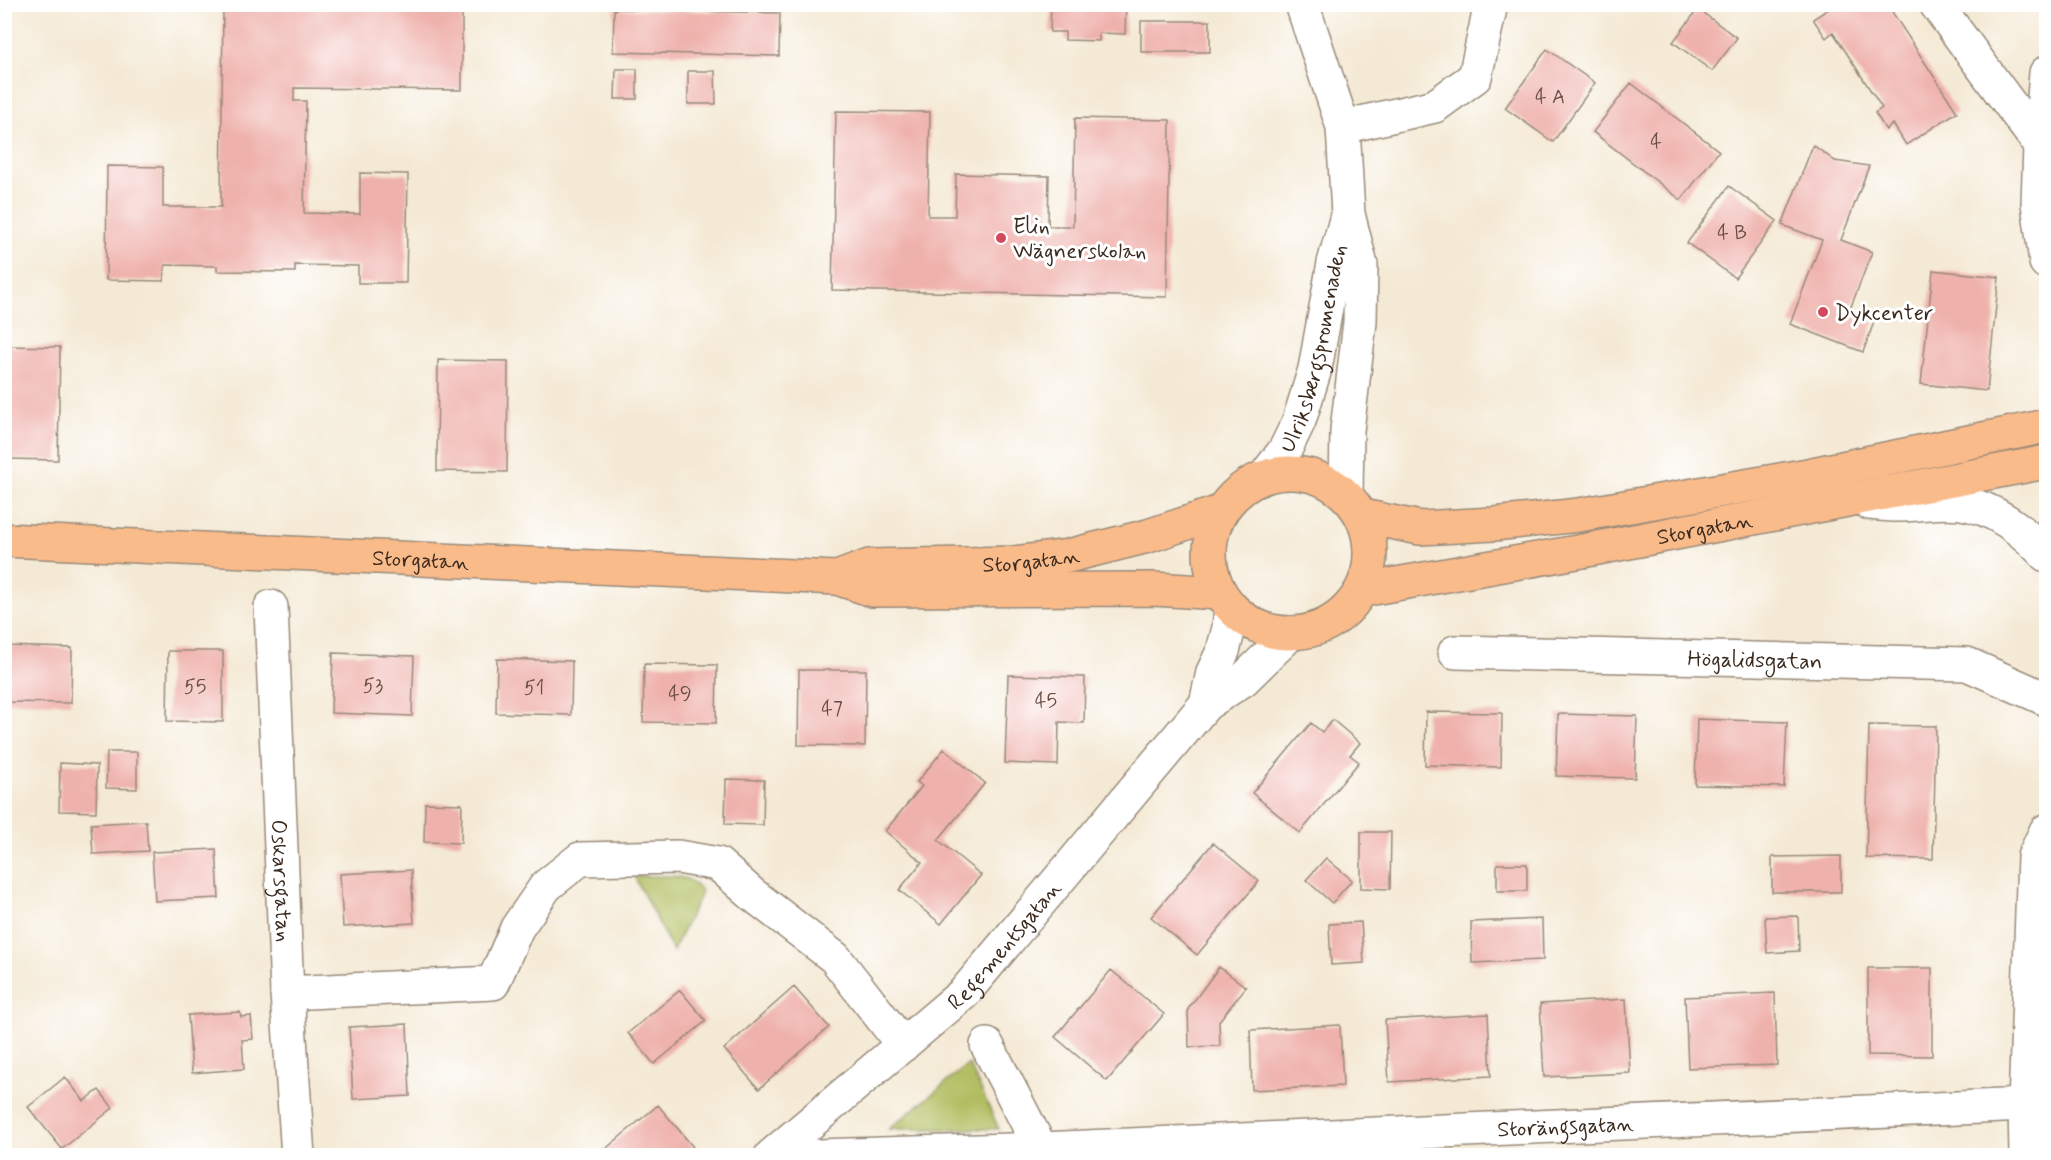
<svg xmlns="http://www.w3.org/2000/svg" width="2051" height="1160" font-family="Mynerve,sans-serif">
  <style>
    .green { fill: #b1be60; stroke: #76743f; stroke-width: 1.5 }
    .building { fill: #efb1ab }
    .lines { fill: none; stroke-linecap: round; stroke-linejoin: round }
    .minor-casing { stroke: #988a79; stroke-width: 36 }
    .major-casing { stroke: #988a79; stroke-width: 36 }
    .minor { stroke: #fff; stroke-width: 33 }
    .major { stroke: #fabb8b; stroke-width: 33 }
    .poi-dot { fill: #d1495b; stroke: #fff; stroke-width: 2 }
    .labels { text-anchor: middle; stroke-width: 6; stroke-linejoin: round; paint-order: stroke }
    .number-label { font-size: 20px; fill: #684c41 }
    .poi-label { font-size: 22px; fill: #3b2a1e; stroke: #fff; text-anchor: start }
    .street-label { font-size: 22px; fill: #3b2a1e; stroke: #fff }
  </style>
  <rect width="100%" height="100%" fill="#fff"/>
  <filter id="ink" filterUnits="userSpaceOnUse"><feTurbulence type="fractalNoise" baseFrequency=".0167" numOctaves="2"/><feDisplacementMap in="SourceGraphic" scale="12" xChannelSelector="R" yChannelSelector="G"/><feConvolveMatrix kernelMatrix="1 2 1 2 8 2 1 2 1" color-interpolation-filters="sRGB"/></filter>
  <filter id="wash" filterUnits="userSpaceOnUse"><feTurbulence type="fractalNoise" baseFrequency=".008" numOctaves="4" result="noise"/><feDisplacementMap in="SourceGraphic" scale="24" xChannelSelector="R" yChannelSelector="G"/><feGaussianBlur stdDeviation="1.35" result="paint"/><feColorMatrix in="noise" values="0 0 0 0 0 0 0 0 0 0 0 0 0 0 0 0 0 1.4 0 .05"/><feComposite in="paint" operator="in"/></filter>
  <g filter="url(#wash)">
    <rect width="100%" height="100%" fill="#f4e9d4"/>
    <path class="green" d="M 634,876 L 672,876 L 688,879 L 702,891 L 673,951 Z
      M 969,1064 L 999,1129 L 889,1129 Z"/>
    <g id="blocks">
      <path class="building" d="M 223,4 L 462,4 L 462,90 L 294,88 L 294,101 L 306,101 L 304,213 L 360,214 L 360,173 L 408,174 L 406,283 L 358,283 L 358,266 L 295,265 L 295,272 L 217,271 L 217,266 L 165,265 L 164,281 L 106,280 L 107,166 L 163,167 L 163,207 L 221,207 Z
        M 1051,4 L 1126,4 L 1125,34 L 1099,33 L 1099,41 L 1065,40 L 1065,32 L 1050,32 Z
        M 1836,4 L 1887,4 L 1957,112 L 1906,145 L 1893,124 L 1886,130 L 1875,113 L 1882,108 L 1833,32 L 1826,38 L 1813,19 Z
        M 614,9 L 780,13 L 779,56 L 613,52 Z
        M 1698,9 L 1737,38 L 1712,71 L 1673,42 Z
        M 1141,21 L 1210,21 L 1210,52 L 1141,52 Z
        M 1547,49 L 1595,83 L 1553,142 L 1505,108 Z
        M 616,69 L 637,69 L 637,99 L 615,99 Z
        M 688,71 L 715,71 L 716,104 L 688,104 Z
        M 1631,83 L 1719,151 L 1681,200 L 1593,132 Z
        M 836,111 L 930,112 L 928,216 L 955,216 L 956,174 L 1049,176 L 1048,226 L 1073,226 L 1075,118 L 1170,120 L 1167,297 L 832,290 Z
        M 1813,145 L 1835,161 L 1869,166 L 1841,240 L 1872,252 L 1849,312 L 1874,322 L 1863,352 L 1790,324 L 1822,240 L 1782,225 Z
        M 1729,186 L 1777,221 L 1735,278 L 1687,243 Z
        M 1933,270 L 1999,277 L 1987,391 L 1921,384 Z
        M 4,346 L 60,347 L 58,460 L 4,459 Z
        M 438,360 L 508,361 L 507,472 L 437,471 Z
        M 4,646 L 72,648 L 71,703 L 4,702 Z
        M 168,651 L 223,651 L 223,722 L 167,721 Z
        M 333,653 L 414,656 L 412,716 L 331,713 Z
        M 497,659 L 572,661 L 571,715 L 496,713 Z
        M 644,664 L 717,665 L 716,723 L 643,722 Z
        M 799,670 L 866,670 L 865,746 L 798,745 Z
        M 1008,675 L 1085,677 L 1084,723 L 1059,722 L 1058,765 L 1005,763 Z
        M 1426,712 L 1502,713 L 1501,767 L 1425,765 Z
        M 1558,714 L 1637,716 L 1635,778 L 1556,776 Z
        M 1697,719 L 1787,722 L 1784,787 L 1695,785 Z
        M 1333,720 L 1360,743 L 1350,755 L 1359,762 L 1300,833 L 1252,793 L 1311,723 L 1322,732 Z
        M 1869,725 L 1936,726 L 1933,859 L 1866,858 Z
        M 944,749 L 985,783 L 938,840 L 981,875 L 941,924 L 899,890 L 922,862 L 885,831 L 922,786 L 917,782 Z
        M 107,752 L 137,752 L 137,789 L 106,788 Z
        M 60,763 L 97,765 L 96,812 L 59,811 Z
        M 726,779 L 764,780 L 763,825 L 725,824 Z
        M 425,803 L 462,804 L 461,843 L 424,842 Z
        M 146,821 L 148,851 L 93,854 L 91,824 Z
        M 1361,832 L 1391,832 L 1390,889 L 1361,888 Z
        M 1213,843 L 1259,881 L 1197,955 L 1151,917 Z
        M 216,849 L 219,898 L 155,901 L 152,852 Z
        M 1841,856 L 1841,892 L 1772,892 L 1772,857 Z
        M 1326,858 L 1352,880 L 1332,903 L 1306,880 Z
        M 1497,864 L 1527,864 L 1527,891 L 1497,891 Z
        M 411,870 L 414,923 L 343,927 L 340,874 Z
        M 1798,916 L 1799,951 L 1767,953 L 1765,917 Z
        M 1542,919 L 1543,960 L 1472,963 L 1471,922 Z
        M 1361,922 L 1364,963 L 1331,965 L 1329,924 Z
        M 1219,967 L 1246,987 L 1219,1021 L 1220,1046 L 1189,1047 L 1188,1009 Z
        M 1868,968 L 1932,968 L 1932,1056 L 1868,1055 Z
        M 1111,970 L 1164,1014 L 1107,1081 L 1055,1037 Z
        M 794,987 L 829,1027 L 759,1089 L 724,1049 Z
        M 680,990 L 706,1021 L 654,1064 L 628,1033 Z
        M 1775,993 L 1777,1065 L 1688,1068 L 1685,997 Z
        M 1626,999 L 1630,1073 L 1544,1077 L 1540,1004 Z
        M 240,1012 L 241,1017 L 251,1016 L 253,1039 L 242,1040 L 244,1069 L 192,1073 L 188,1015 Z
        M 1488,1014 L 1491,1076 L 1389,1082 L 1385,1020 Z
        M 407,1024 L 410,1096 L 353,1099 L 349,1027 Z
        M 1340,1025 L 1343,1086 L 1252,1090 L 1250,1030 Z
        M 65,1077 L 84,1101 L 99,1090 L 113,1108 L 62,1149 L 28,1107 Z
        M 658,1105 L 693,1147 L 683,1156 L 607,1156 L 603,1151 Z"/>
    </g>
  </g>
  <g filter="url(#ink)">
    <use href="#blocks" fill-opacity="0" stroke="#988a79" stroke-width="1.5"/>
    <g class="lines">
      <g class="minor-casing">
        <g id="minor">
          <path d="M 1302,4 L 1343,127 L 1348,214 L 1361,265 L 1360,322 L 1347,430 L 1346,494"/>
          <path d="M 1936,4 L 2040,145"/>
          <path d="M 2046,73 L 2040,145 L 2038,203 L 2046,262"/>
          <path d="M 1343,127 L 1435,106 L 1475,77 L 1491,4"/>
          <path id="s1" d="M 1266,475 L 1285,450 L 1299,421 L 1315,369 L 1334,263 L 1347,216"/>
          <path d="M 1869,503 C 1879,504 1888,505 1897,505 C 1918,505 1941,500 1961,503 C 1996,508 2023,531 2046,555"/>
          <path id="s2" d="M 271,607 L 287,993 L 298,1156"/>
          <path id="s3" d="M 1455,652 L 1967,664 L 2046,699"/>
          <path d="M 1206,704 L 1213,672 L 1223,651 L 1229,628 L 1231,608"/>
          <path d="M 287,993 L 493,983 L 517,928 L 546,886 L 580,859 L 678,857 L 718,864 L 752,894 L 835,958 L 903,1045"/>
          <path d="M 987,1045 L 1041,1149 L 1041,1156"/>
          <path id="s4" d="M 771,1156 L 964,993 L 1206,704 L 1243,680 L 1291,633"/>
          <path id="s5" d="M 818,1156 L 1041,1149 L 2025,1105 L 2046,1106"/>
          <path d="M 2026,1156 L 2025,1105 L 2034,857 L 2046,831"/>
        </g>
      </g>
      <g class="major-casing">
        <g id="major">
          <circle cx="1290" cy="553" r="80"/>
          <path d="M 1362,516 L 1420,528 L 1494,524 L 1579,515 L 1808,475 L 2046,426"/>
          <path id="s6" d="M 4,540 L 837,578 L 872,590 L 1154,589 L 1220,593"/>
          <path id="s7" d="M 837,578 L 869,566 L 1013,563 L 1068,556 L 1148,536 L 1220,512"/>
          <path id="s8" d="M 1362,590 L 1577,552 L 2046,462"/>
        </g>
      </g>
      <use href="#minor" class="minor"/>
      <use href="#major" class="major"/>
    </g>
  </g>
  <g class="poi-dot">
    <circle cx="1001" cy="238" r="6"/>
    <circle cx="1823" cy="312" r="6"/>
  </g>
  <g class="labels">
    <g class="number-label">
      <text x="1550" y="103">4 A</text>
      <text x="1656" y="148">4</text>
      <text x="1732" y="239">4 B</text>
      <text x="373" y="692">53</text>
      <text x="195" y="693">55</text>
      <text x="534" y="694">51</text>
      <text x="680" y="700">49</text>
      <text x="1046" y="707">45</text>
      <text x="832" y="715">47</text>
    </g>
    <g class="poi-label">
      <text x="1013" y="233">Elin<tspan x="1013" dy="25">Wägnerskolan</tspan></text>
      <text x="1835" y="320">Dykcenter</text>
    </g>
    <g class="street-label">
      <text dy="8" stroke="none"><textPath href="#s1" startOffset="138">Ulriksbergspromenaden</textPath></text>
      <text dy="8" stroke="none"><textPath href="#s8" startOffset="348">Storgatan</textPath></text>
      <text dy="8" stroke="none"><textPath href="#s7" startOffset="196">Storgatan</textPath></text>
      <text dy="8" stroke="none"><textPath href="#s6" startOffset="417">Storgatan</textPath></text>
      <text dy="8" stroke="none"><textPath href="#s3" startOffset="300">Högalidsgatan</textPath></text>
      <text dy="8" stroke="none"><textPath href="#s2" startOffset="274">Oskarsgatan</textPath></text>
      <text dy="8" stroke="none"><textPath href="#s4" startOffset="315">Regementsgatan</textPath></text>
      <text dy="8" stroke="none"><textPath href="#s5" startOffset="748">Storängsgatan</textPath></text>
    </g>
  </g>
  <rect width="2051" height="1160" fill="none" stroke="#fff" stroke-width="24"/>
</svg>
